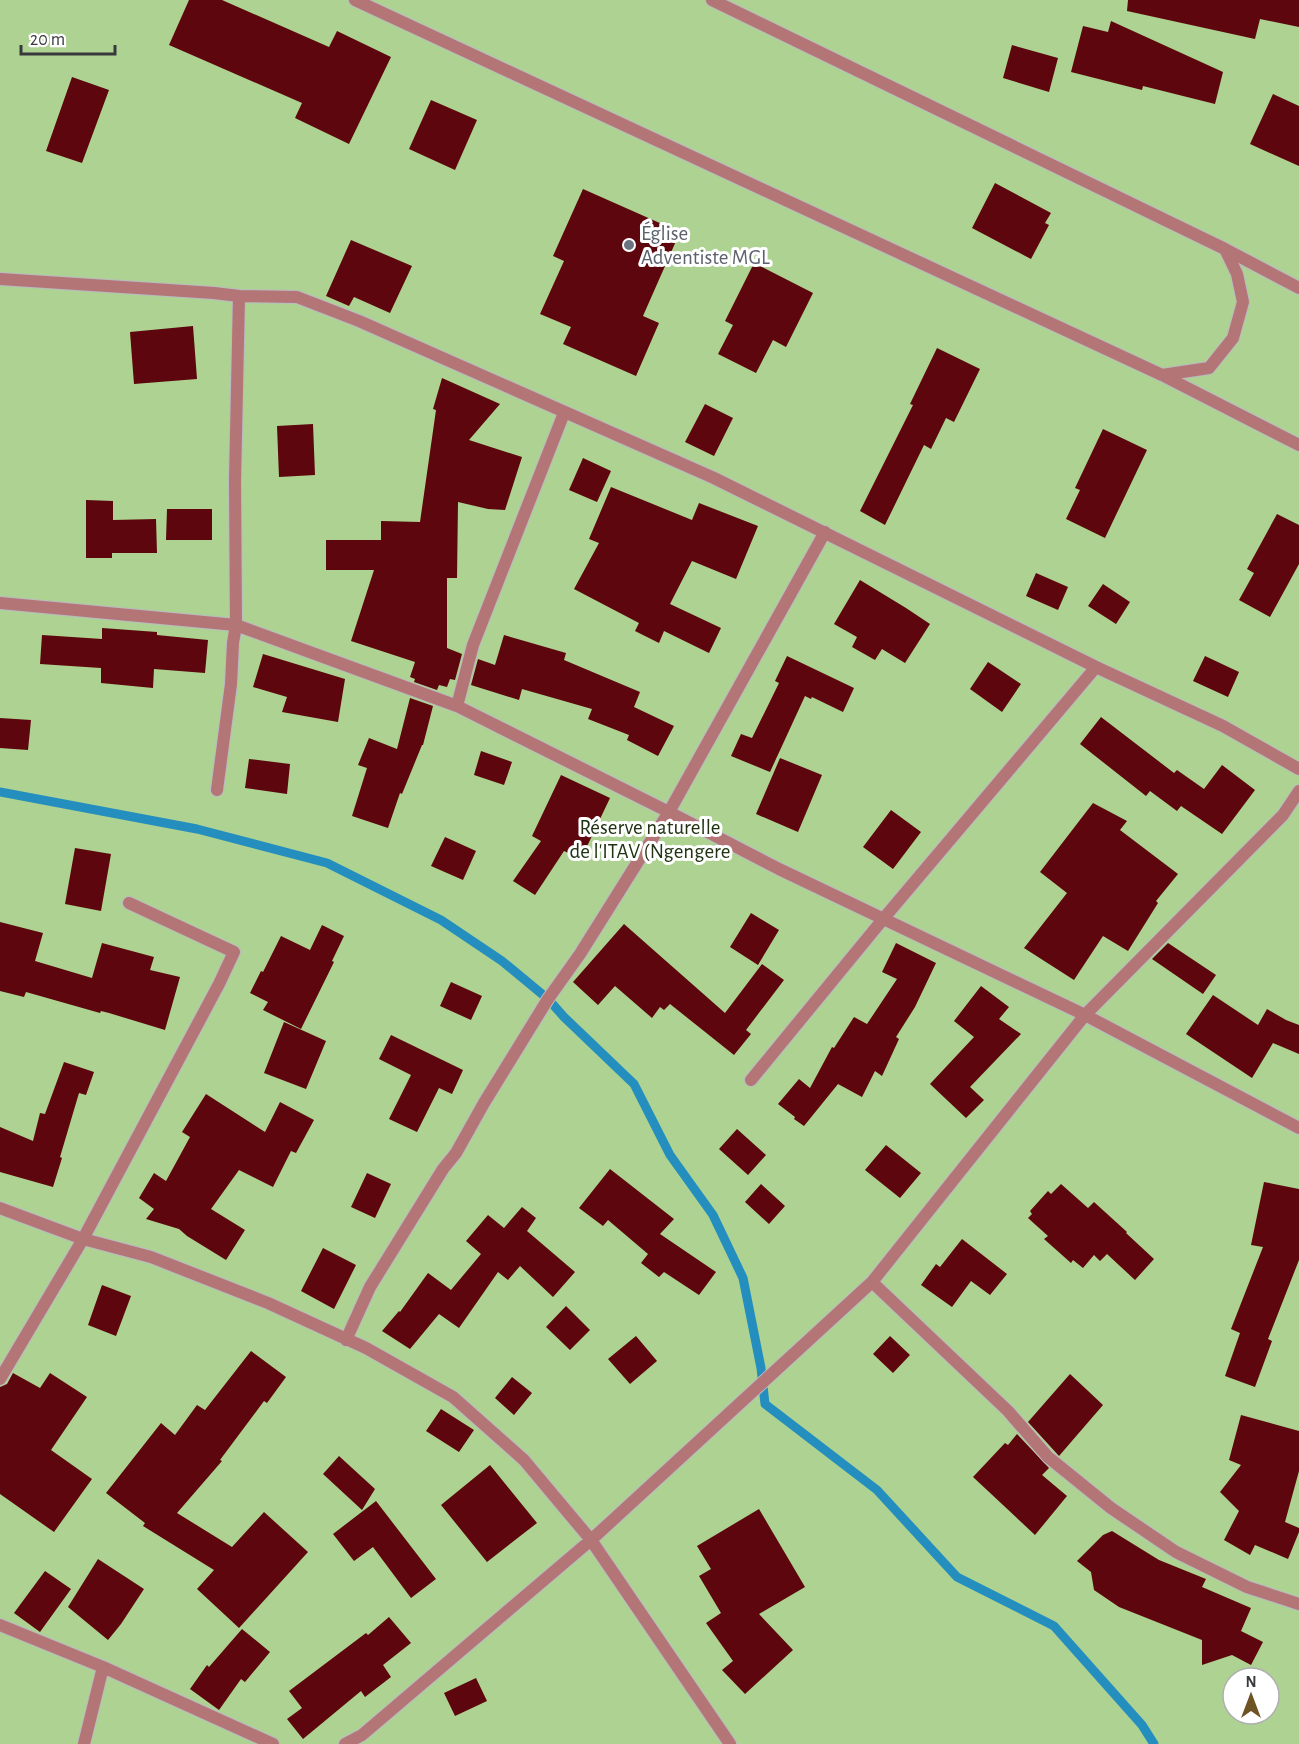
<svg xmlns="http://www.w3.org/2000/svg" width="1299" height="1744" font-family="'Alegreya Sans',sans-serif">
  <style>
    .green { fill: #add291; fill-rule: evenodd }
    .lines { fill: none; stroke-linecap: round; stroke-linejoin: round }
    .stream { stroke: #248ebe; stroke-width: 9 }
    .building { fill: #5d060d }
    .minor-casing { stroke: #babac2; stroke-width: 14 }
    .minor { stroke: #b47576; stroke-width: 12 }
    .worship-dot { fill: #6b7280; stroke: #fff; stroke-width: 2 }
    .labels { text-anchor: middle; stroke-width: 6; stroke-linejoin: round; paint-order: stroke }
    .worship-label { font-size: 21px; fill: #5b616d; stroke: #fff; text-anchor: start }
    .park-label { font-size: 21px; fill: #213312; stroke: #fff }
  </style>
  <rect width="100%" height="100%" fill="#dfdfe8"/>
  <path class="green" d="M 0,0 L 1299,0 L 1299,1744 L 0,1744 ZM 1233,1678 L 1269,1678 L 1269,1714 L 1233,1714 Z"/>
  <g class="lines">
    <path class="stream" d="M 0,792 L 197,829 L 327,863 L 441,920 L 502,961 L 548,999 L 564,1017 L 634,1084 L 670,1155 L 713,1215 L 743,1278 L 761,1368 L 765,1404 L 877,1490 L 957,1577 L 1054,1626 L 1142,1725 L 1154,1744"/>
  </g>
  <path class="building" d="M 189,0 L 222,0 L 329,47 L 337,31 L 391,57 L 349,144 L 295,118 L 302,103 L 169,45 Z
    M 1128,0 L 1299,0 L 1299,27 L 1260,19 L 1255,39 L 1127,11 Z
    M 1111,21 L 1223,72 L 1215,104 L 1143,86 L 1142,90 L 1071,72 L 1083,26 L 1108,32 Z
    M 1012,45 L 1058,58 L 1049,92 L 1003,78 Z
    M 72,77 L 109,90 L 82,163 L 46,151 Z
    M 1273,94 L 1299,106 L 1299,166 L 1250,144 Z
    M 431,100 L 477,120 L 455,170 L 409,149 Z
    M 995,183 L 1051,213 L 1045,223 L 1049,225 L 1031,259 L 972,228 Z
    M 583,189 L 680,232 L 643,316 L 659,323 L 636,376 L 563,344 L 571,327 L 540,314 L 564,261 L 553,256 Z
    M 351,240 L 412,266 L 390,313 L 354,297 L 349,306 L 326,296 Z
    M 754,263 L 813,293 L 786,347 L 773,340 L 756,373 L 718,354 L 733,325 L 725,321 Z
    M 193,326 L 197,379 L 134,384 L 130,332 Z
    M 937,348 L 980,369 L 954,422 L 946,418 L 931,449 L 924,445 L 885,525 L 860,511 L 913,405 L 910,404 Z
    M 442,378 L 500,404 L 469,440 L 522,457 L 505,510 L 488,509 L 458,502 L 457,578 L 447,578 L 447,648 L 462,654 L 455,680 L 450,679 L 447,687 L 439,685 L 437,690 L 414,682 L 415,679 L 410,677 L 415,662 L 351,641 L 374,570 L 326,570 L 326,540 L 381,540 L 381,521 L 420,522 L 436,410 L 433,409 Z
    M 705,404 L 733,418 L 714,456 L 685,442 Z
    M 313,424 L 315,475 L 279,477 L 277,426 Z
    M 1103,429 L 1147,450 L 1105,538 L 1066,519 L 1080,490 L 1075,488 Z
    M 583,458 L 611,471 L 597,502 L 569,490 Z
    M 611,487 L 692,520 L 699,503 L 758,526 L 736,579 L 692,561 L 670,604 L 721,628 L 709,653 L 664,631 L 659,643 L 635,631 L 639,623 L 574,589 L 599,543 L 589,539 Z
    M 86,500 L 113,501 L 113,520 L 156,519 L 157,553 L 112,553 L 112,558 L 86,558 Z
    M 167,509 L 212,509 L 212,540 L 166,540 Z
    M 1277,514 L 1299,525 L 1299,564 L 1270,617 L 1239,600 L 1254,573 L 1247,569 Z
    M 1036,573 L 1068,587 L 1058,610 L 1026,596 Z
    M 860,580 L 906,608 L 930,624 L 905,663 L 882,649 L 875,660 L 852,647 L 857,637 L 834,624 Z
    M 1103,584 L 1130,602 L 1116,624 L 1088,606 Z
    M 102,628 L 157,632 L 157,635 L 208,640 L 205,673 L 154,669 L 153,688 L 101,683 L 101,668 L 40,664 L 42,635 L 102,639 Z
    M 504,635 L 566,653 L 564,660 L 640,692 L 634,707 L 674,726 L 658,756 L 627,740 L 629,735 L 588,719 L 592,709 L 522,689 L 519,700 L 471,685 L 478,659 L 495,665 Z
    M 263,654 L 345,679 L 338,722 L 282,712 L 287,697 L 253,687 Z
    M 787,656 L 854,688 L 843,712 L 812,697 L 811,699 L 805,696 L 770,772 L 731,756 L 741,734 L 752,738 L 779,683 L 775,681 Z
    M 1205,656 L 1239,672 L 1228,697 L 1193,681 Z
    M 988,662 L 1021,684 L 1002,712 L 970,689 Z
    M 410,698 L 433,706 L 423,745 L 422,745 L 402,794 L 400,793 L 388,828 L 352,816 L 367,768 L 358,765 L 369,738 L 397,749 Z
    M 1101,717 L 1174,773 L 1177,770 L 1204,789 L 1222,765 L 1255,790 L 1222,834 L 1181,806 L 1177,811 L 1150,791 L 1146,796 L 1080,744 Z
    M 0,718 L 31,720 L 28,750 L 0,748 Z
    M 481,751 L 512,762 L 504,785 L 474,775 Z
    M 780,758 L 822,775 L 798,832 L 756,814 Z
    M 249,759 L 290,764 L 287,794 L 245,788 Z
    M 561,775 L 610,798 L 581,859 L 564,851 L 535,895 L 513,881 L 541,841 L 532,836 Z
    M 1093,803 L 1127,821 L 1120,830 L 1178,874 L 1156,901 L 1158,903 L 1128,951 L 1103,936 L 1074,980 L 1024,948 L 1067,893 L 1040,872 Z
    M 891,810 L 921,832 L 893,869 L 863,847 Z
    M 445,837 L 476,851 L 463,880 L 431,866 Z
    M 75,848 L 111,854 L 101,911 L 65,904 Z
    M 751,913 L 779,930 L 758,965 L 730,947 Z
    M 0,922 L 43,933 L 35,961 L 92,978 L 102,943 L 154,957 L 150,970 L 180,977 L 165,1030 L 109,1013 L 101,1011 L 100,1013 L 26,992 L 24,997 L 0,991 Z
    M 624,924 L 725,1013 L 762,964 L 784,980 L 746,1030 L 751,1034 L 734,1055 L 670,1004 L 664,1010 L 660,1007 L 652,1018 L 615,986 L 598,1005 L 573,982 Z
    M 322,925 L 344,936 L 332,961 L 334,962 L 301,1029 L 263,1010 L 268,1002 L 250,993 L 261,971 L 263,972 L 281,936 L 310,950 Z
    M 896,943 L 936,963 L 915,1007 L 896,1037 L 899,1039 L 882,1076 L 875,1071 L 862,1097 L 838,1084 L 804,1126 L 794,1119 L 795,1117 L 778,1104 L 799,1079 L 810,1088 L 832,1047 L 834,1048 L 854,1017 L 867,1024 L 897,979 L 882,972 Z
    M 1168,943 L 1216,975 L 1203,994 L 1152,959 Z
    M 451,982 L 482,996 L 471,1020 L 440,1006 Z
    M 981,986 L 1009,1007 L 999,1019 L 1021,1034 L 970,1087 L 984,1100 L 966,1118 L 930,1084 L 974,1037 L 954,1021 Z
    M 1213,995 L 1258,1025 L 1267,1009 L 1286,1020 L 1299,1025 L 1299,1054 L 1273,1043 L 1252,1078 L 1186,1034 Z
    M 284,1022 L 326,1041 L 306,1089 L 264,1073 Z
    M 391,1035 L 463,1070 L 452,1094 L 439,1088 L 417,1132 L 389,1119 L 411,1075 L 379,1059 Z
    M 64,1062 L 94,1072 L 86,1095 L 79,1093 L 60,1157 L 62,1158 L 53,1187 L 0,1172 L 0,1127 L 33,1141 L 40,1113 L 45,1114 Z
    M 206,1094 L 265,1132 L 280,1102 L 314,1120 L 296,1153 L 291,1151 L 273,1187 L 239,1170 L 211,1209 L 245,1230 L 226,1260 L 187,1236 L 179,1229 L 146,1219 L 154,1209 L 139,1198 L 154,1173 L 166,1181 L 190,1137 L 182,1132 Z
    M 737,1129 L 766,1155 L 748,1175 L 719,1149 Z
    M 886,1145 L 921,1173 L 900,1198 L 865,1170 Z
    M 610,1169 L 674,1219 L 660,1234 L 716,1272 L 699,1295 L 664,1272 L 659,1277 L 641,1263 L 648,1254 L 608,1220 L 603,1226 L 579,1208 Z
    M 367,1173 L 391,1184 L 375,1218 L 351,1207 Z
    M 1264,1182 L 1299,1189 L 1299,1260 L 1268,1339 L 1272,1341 L 1255,1387 L 1225,1376 L 1240,1333 L 1231,1329 L 1263,1247 L 1251,1245 Z
    M 761,1184 L 785,1206 L 769,1224 L 745,1202 Z
    M 1061,1184 L 1088,1208 L 1094,1202 L 1127,1232 L 1126,1233 L 1154,1259 L 1135,1280 L 1107,1254 L 1100,1261 L 1094,1255 L 1083,1268 L 1073,1260 L 1071,1263 L 1044,1239 L 1048,1236 L 1028,1218 L 1032,1214 L 1030,1211 L 1048,1191 L 1051,1194 Z
    M 522,1207 L 536,1218 L 527,1231 L 575,1272 L 553,1297 L 520,1266 L 508,1280 L 498,1272 L 459,1328 L 439,1314 L 410,1349 L 382,1331 L 399,1311 L 400,1312 L 428,1273 L 451,1290 L 481,1254 L 466,1241 L 488,1215 L 504,1228 Z
    M 962,1239 L 1007,1274 L 990,1295 L 971,1281 L 952,1307 L 921,1285 L 936,1264 L 940,1267 Z
    M 323,1248 L 356,1265 L 334,1309 L 301,1291 Z
    M 102,1285 L 131,1296 L 116,1336 L 88,1325 Z
    M 566,1306 L 590,1330 L 570,1350 L 546,1327 Z
    M 636,1336 L 657,1361 L 630,1384 L 608,1359 Z
    M 890,1336 L 910,1355 L 893,1373 L 873,1354 Z
    M 251,1351 L 286,1377 L 267,1403 L 264,1401 L 220,1460 L 222,1461 L 177,1513 L 232,1547 L 264,1512 L 308,1552 L 239,1628 L 197,1589 L 214,1570 L 143,1526 L 145,1523 L 106,1493 L 161,1423 L 175,1435 L 197,1405 L 205,1410 Z
    M 13,1373 L 40,1388 L 50,1373 L 87,1397 L 51,1450 L 92,1479 L 54,1532 L 0,1494 L 0,1387 L 7,1384 Z
    M 1070,1374 L 1103,1405 L 1059,1456 L 1028,1422 Z
    M 512,1377 L 532,1393 L 514,1415 L 495,1398 Z
    M 441,1409 L 474,1430 L 459,1452 L 426,1431 Z
    M 1241,1415 L 1299,1431 L 1299,1471 L 1285,1522 L 1299,1528 L 1299,1532 L 1288,1559 L 1255,1545 L 1250,1555 L 1224,1540 L 1239,1511 L 1220,1492 L 1241,1465 L 1229,1460 Z
    M 1017,1434 L 1049,1468 L 1042,1475 L 1067,1496 L 1035,1535 L 973,1477 L 1005,1443 L 1008,1445 Z
    M 339,1456 L 375,1489 L 362,1510 L 323,1474 Z
    M 490,1465 L 537,1523 L 487,1562 L 441,1505 Z
    M 376,1501 L 436,1579 L 411,1598 L 373,1547 L 354,1561 L 333,1534 Z
    M 759,1509 L 805,1587 L 759,1614 L 793,1650 L 745,1694 L 722,1670 L 733,1661 L 706,1623 L 721,1613 L 699,1576 L 711,1569 L 697,1546 Z
    M 1112,1531 L 1159,1560 L 1206,1579 L 1202,1587 L 1251,1608 L 1241,1631 L 1263,1642 L 1251,1665 L 1232,1655 L 1202,1665 L 1202,1640 L 1119,1607 L 1094,1590 L 1091,1572 L 1077,1561 L 1103,1535 Z
    M 98,1559 L 144,1589 L 121,1624 L 108,1640 L 68,1607 Z
    M 45,1571 L 71,1589 L 40,1632 L 14,1613 Z
    M 389,1617 L 411,1643 L 383,1665 L 391,1677 L 365,1697 L 361,1691 L 303,1739 L 287,1719 L 302,1708 L 289,1691 L 366,1633 L 368,1635 Z
    M 242,1629 L 270,1652 L 245,1682 L 241,1679 L 219,1710 L 190,1689 L 207,1665 L 209,1667 Z
    M 476,1678 L 487,1701 L 455,1716 L 444,1693 Z"/>
  <g class="lines">
    <g class="minor-casing">
      <path id="minor" d="M 355,0 L 1162,375 L 1299,445
        M 712,0 L 1225,249 L 1299,288
        M 0,279 L 214,293 L 239,296 L 297,297 L 359,321 L 714,478 L 1096,667 L 1223,726 L 1299,769
        M 1162,375 L 1209,368 L 1233,338 L 1243,302 L 1237,274 L 1225,249
        M 0,603 L 236,625 L 457,706 L 669,812 L 779,869 L 1085,1015 L 1299,1128
        M 457,706 L 473,645 L 564,413
        M 217,790 L 231,684 L 233,643 L 236,625 L 235,480 L 239,296
        M 751,1080 L 884,918 L 1096,667
        M 0,1208 L 83,1239 L 151,1257 L 268,1303 L 366,1348 L 453,1397 L 524,1460 L 591,1540 L 730,1744
        M 872,1282 L 1008,1411 L 1048,1457 L 1111,1508 L 1176,1552 L 1247,1587 L 1299,1604
        M 346,1340 L 370,1287 L 443,1169 L 456,1153 L 484,1103 L 548,999 L 580,954 L 669,812 L 825,532
        M 0,1379 L 83,1239 L 219,984 L 234,952 L 129,903
        M 0,1625 L 103,1667 L 273,1744
        M 84,1744 L 103,1667
        M 345,1744 L 362,1735 L 591,1540 L 872,1282 L 1085,1015 L 1283,815 L 1299,791"/>
    </g>
    <use href="#minor" class="minor"/>
  </g>
  <circle class="worship-dot" cx="629" cy="245" r="6"/>
  <g class="labels">
    <g class="worship-label">
      <text x="641" y="240">Église<tspan x="641" dy="24">Adventiste MGL</tspan></text>
    </g>
    <g class="park-label">
      <text x="650" y="834">Réserve naturelle<tspan x="650" dy="24">de l'ITAV (Ngengere</tspan></text>
    </g>
  </g>
  <g transform="translate(1251 1696)"><circle r="28" fill="#ffffff" stroke="#b0afb1" stroke-width="1.5"/>
  <path d="M0-4.5L10 22L0 15L-10 22Z" fill="#6e5325"/>
  <text y="-9" font-size="16" font-weight="bold" text-anchor="middle" fill="#39383c">N</text>
  </g>
  <path d="M21 45v9h94v-9" fill="none" stroke="#39383c" stroke-width="3"/>
  <text x="30" y="45" font-size="18" fill="#39383c" stroke="#ffffff" stroke-width="4.5" paint-order="stroke">20 m</text>
</svg>
